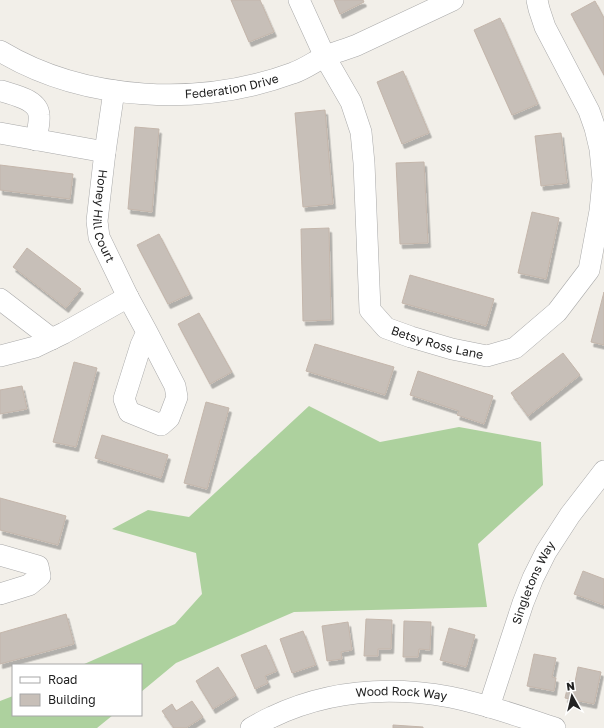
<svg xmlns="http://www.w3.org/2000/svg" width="604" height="728" font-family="'Golos Text',sans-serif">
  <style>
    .forest { fill: #add19e }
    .building { fill: #c7bfb8; stroke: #c4b6ab; filter: url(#shadow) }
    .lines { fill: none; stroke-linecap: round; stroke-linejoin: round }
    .minor-casing { stroke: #a9a9a9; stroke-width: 22 }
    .minor { stroke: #fff; stroke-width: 21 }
    .labels { text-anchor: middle; stroke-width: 3; stroke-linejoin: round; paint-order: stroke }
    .street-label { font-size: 12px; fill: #222; stroke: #fff }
  </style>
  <defs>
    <filter id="shadow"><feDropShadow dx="2.5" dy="4.5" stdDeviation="0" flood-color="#0004"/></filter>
  </defs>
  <rect width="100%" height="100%" fill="#f2efe9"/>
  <path class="forest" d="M 309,406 L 380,442 L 459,427 L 541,442 L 543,485 L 478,544 L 487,607 L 294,612 L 176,663 L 141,692 L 141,665 L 82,665 L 175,624 L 202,594 L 196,553 L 112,529 L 148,510 L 189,517 Z
    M 13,696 L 13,715 L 113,715 L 97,728 L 0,728 L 0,701 Z"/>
  <path class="building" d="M 231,0 L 260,0 L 274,32 L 249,42 Z
    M 334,0 L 363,0 L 364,2 L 340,14 Z
    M 595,1 L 604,18 L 604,75 L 571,14 Z
    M 500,18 L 538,104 L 512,115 L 474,30 Z
    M 403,71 L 429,133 L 402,144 L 377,82 Z
    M 325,110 L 333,204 L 303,207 L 295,113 Z
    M 135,127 L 159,129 L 152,212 L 128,209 Z
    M 561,133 L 567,183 L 541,186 L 535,136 Z
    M 424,162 L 428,243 L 400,244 L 396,163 Z
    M 0,165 L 73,174 L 70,199 L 0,190 Z
    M 532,212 L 559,218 L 546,279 L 518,273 Z
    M 329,228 L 331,320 L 303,321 L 301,229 Z
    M 159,234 L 190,294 L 168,304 L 137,245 Z
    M 27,248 L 81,289 L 66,308 L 13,267 Z
    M 410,275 L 494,299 L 486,326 L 402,303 Z
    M 604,292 L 604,345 L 591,342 Z
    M 199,313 L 232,372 L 210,384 L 178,324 Z
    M 315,344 L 394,367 L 385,395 L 306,371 Z
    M 563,353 L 580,375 L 528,416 L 511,393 Z
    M 74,362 L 97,368 L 76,447 L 53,442 Z
    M 418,371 L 493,396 L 484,424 L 457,415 L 459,411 L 410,395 Z
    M 22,386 L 27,409 L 0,414 L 0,390 Z
    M 206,402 L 229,408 L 207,489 L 184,483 Z
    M 102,435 L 168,455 L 161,478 L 95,458 Z
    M 0,498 L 66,516 L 58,545 L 0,530 Z
    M 583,571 L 604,579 L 604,605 L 574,594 Z
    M 66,614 L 74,644 L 0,664 L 0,633 Z
    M 366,619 L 392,620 L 391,649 L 378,649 L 378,656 L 364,656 Z
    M 404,621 L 431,622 L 430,650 L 419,649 L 418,657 L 403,657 Z
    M 348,622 L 352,650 L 341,652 L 342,659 L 327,661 L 322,626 Z
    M 449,628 L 475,635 L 466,667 L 440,660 Z
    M 303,631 L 316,665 L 292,673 L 280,639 Z
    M 266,645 L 277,671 L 265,676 L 268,683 L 255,689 L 241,655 Z
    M 534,654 L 556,658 L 552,677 L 556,678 L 554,691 L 527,686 Z
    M 218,667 L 236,695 L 213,709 L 196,681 Z
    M 578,667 L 601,672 L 594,704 L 565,698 L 569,681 L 575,682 Z
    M 192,701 L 203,717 L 186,728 L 174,728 L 162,711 L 172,704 L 176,711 Z
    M 393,725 L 423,727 L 423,728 L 393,728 Z"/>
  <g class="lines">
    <g class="minor-casing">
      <g id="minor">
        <path id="s1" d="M 299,0 L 325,57 L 351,102 L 361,132 L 364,163 L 370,310 L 386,328 L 411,337 L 452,349 L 487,356 L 515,348 L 557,312 L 589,270 L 600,211 L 603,180 L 600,149 L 595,128 L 589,111 L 545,27 L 539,9 L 537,0"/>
        <path id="s2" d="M 0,51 C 85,102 201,107 293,73 C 305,69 315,61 326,56 C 336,52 347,49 357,45 C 389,30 421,15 453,0"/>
        <path d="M 0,91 L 2,91 C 13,95 38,99 39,115 C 40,123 37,132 36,140"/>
        <path id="s3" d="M 114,91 L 105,152 L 97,221 L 99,237 L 128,297 L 147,332 L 175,386 L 177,397 L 169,418 L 161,425 L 129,412 L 124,399 L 141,345 L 147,332"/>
        <path d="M 0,133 L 105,152"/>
        <path d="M 0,299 L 52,339"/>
        <path d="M 0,356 L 35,347 L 64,333 L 128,297"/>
        <path d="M 0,555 L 38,566 L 40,576 L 29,585 L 0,594"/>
        <path id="s4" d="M 489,707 L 523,603 L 533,578 L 546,552 L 570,515 L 604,471"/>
        <path id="s5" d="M 251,728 C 258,724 265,720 272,717 C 329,690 389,686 450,697 C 486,704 521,717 555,728"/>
      </g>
    </g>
    <use href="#minor" class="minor"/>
  </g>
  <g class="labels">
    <g class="street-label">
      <text dy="4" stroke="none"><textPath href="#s2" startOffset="240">Federation Drive</textPath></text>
      <text dy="4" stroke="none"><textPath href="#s3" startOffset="127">Honey Hill Court</textPath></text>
      <text dy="4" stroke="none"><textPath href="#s1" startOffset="402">Betsy Ross Lane</textPath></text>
      <text dy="4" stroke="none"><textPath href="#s4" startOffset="132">Singletons Way</textPath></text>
      <text dy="4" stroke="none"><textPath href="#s5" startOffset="157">Wood Rock Way</textPath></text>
    </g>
  </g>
  <rect x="12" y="664" width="130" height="52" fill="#ffffff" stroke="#a7a7a7"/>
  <rect x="20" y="677" width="20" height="6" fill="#ffffff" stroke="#a7a7a7"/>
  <text x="48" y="684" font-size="12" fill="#222222">Road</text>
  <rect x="20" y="694" width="20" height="12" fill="#c7bfb8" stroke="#a7a7a7"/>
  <text x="48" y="704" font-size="12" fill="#222222">Building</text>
  <g transform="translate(572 696) rotate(352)" stroke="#ffffff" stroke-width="3" paint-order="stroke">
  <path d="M0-3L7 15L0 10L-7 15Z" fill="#222222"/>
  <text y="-6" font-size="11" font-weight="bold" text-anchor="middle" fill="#222222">N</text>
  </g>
</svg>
